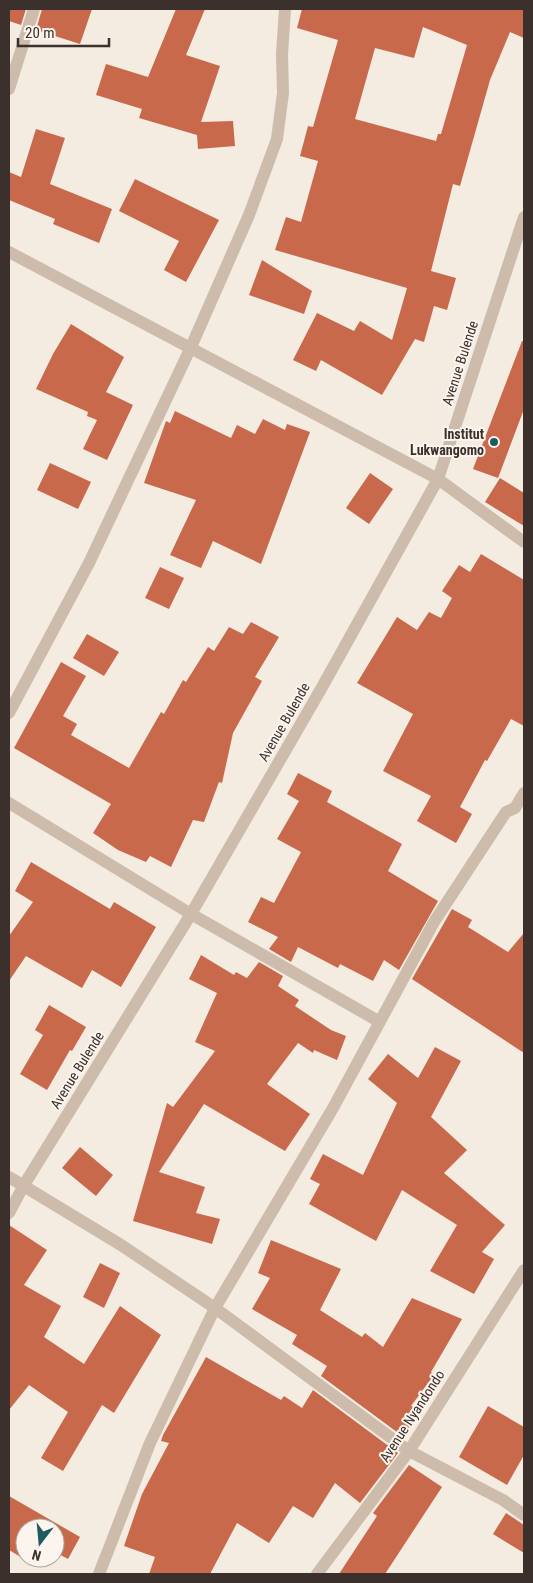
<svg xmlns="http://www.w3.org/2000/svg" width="533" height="1583" font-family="'Roboto Condensed',sans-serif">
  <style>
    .building { fill: #c8694b; fill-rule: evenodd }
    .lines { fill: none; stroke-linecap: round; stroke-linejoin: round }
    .street { stroke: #cdbbac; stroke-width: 12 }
    .poi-dot { fill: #1f5a5e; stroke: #fbf5ee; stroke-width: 2 }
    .labels { text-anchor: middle; stroke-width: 4; stroke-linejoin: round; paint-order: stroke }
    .street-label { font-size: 14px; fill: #3b302b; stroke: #fbf5ee }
    .poi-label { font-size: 14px; font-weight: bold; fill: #3b302b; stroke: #fbf5ee; text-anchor: end }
  </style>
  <rect width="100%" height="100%" fill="#f4ebe1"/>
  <path class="building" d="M 9,9 L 26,9 L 21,25 L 9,21 Z
    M 42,9 L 92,9 L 80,44 L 36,30 Z
    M 176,9 L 205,9 L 186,55 L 220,66 L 201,122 L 233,121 L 235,146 L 198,149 L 197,135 L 139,118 L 142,109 L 96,95 L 106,64 L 148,77 Z
    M 302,9 L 524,9 L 524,38 L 510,32 L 490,80 L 460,186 L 453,184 L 431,271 L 456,278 L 447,310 L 434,306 L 424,342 L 415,339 L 382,395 L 321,360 L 316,371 L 293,360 L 317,313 L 354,331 L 360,321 L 392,340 L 407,288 L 275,250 L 286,217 L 301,222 L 318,161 L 300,156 L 308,126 L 313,127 L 338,40 L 297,28 ZM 423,27 L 467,45 L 441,134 L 438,134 L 436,141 L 355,119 L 375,48 L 414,58 Z
    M 36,129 L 65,138 L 50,184 L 112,209 L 99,243 L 53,224 L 55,219 L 9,200 L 9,172 L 21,177 Z
    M 135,179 L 219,220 L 186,282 L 164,270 L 179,241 L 119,211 Z
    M 262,260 L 312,291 L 304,314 L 249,295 Z
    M 71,324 L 124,357 L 106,392 L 133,405 L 107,460 L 83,449 L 97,420 L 87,416 L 88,412 L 36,389 L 53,354 Z
    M 522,341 L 524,341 L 524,409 L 498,478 L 473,469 Z
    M 175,411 L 231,438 L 237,425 L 255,434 L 263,419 L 285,430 L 287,424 L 310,432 L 261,564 L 213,541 L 201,568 L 170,555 L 196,500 L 144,483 L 166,421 L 170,423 Z
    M 50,463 L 91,482 L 78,509 L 37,490 Z
    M 370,473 L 393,489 L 369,524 L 346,508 Z
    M 500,478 L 524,493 L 524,526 L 485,502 Z
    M 481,554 L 524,580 L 524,726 L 511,719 L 487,761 L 485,760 L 460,807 L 472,814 L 456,843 L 417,821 L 431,796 L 383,771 L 413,714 L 357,683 L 397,617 L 417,630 L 429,612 L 441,618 L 452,598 L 442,591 L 459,565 L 470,572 Z
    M 160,567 L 184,578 L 169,609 L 145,598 Z
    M 251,622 L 279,637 L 255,677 L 262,681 L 233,733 L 222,783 L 219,782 L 204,822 L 193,820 L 171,867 L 150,856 L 146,862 L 118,850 L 93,833 L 111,804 L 14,748 L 61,662 L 86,676 L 63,716 L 77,724 L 71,735 L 129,768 L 161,712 L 164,714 L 183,680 L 186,682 L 208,647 L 214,651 L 229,627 L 243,634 Z
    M 87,634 L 119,652 L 104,676 L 73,658 Z
    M 298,773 L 332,791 L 327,802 L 402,844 L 388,871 L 438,901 L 399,970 L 384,960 L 373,981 L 340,964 L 338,968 L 298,947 L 291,962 L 269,949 L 278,937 L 248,922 L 261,897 L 274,903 L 301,852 L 277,839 L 299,801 L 287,794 Z
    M 31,862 L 110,909 L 114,902 L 156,927 L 121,987 L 92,970 L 82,988 L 26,956 L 9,981 L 9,936 L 33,902 L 15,891 Z
    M 452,909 L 472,920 L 468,927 L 508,952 L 524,933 L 524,1053 L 412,979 Z
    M 201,955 L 234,975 L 236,972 L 247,978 L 259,962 L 283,976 L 278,986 L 299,1000 L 295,1006 L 331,1030 L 346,1036 L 337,1060 L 314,1050 L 313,1053 L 298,1043 L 267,1084 L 310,1114 L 285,1151 L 204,1104 L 159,1172 L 205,1187 L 196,1213 L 220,1219 L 212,1244 L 133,1221 L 167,1103 L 173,1107 L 215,1051 L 195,1042 L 217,993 L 189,979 Z
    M 49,1005 L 86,1027 L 72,1051 L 70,1050 L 47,1090 L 20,1074 L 43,1035 L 35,1030 Z
    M 435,1047 L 461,1061 L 431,1117 L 467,1150 L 444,1173 L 505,1225 L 482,1252 L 494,1259 L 474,1294 L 430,1271 L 457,1225 L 402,1190 L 376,1241 L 309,1204 L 320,1184 L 310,1179 L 323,1154 L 363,1175 L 397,1103 L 368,1079 L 388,1054 L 418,1078 Z
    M 80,1147 L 113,1175 L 96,1196 L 62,1168 Z
    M 9,1225 L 47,1250 L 24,1285 L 61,1306 L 44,1337 L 84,1364 L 120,1306 L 161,1335 L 114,1413 L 102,1405 L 63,1471 L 41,1458 L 68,1412 L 29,1385 L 9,1410 Z
    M 271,1240 L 341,1269 L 320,1310 L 362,1337 L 365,1333 L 383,1347 L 412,1298 L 462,1319 L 431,1372 L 434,1375 L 411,1406 L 417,1408 L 405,1438 L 321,1376 L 327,1366 L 292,1344 L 297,1335 L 252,1309 L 270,1278 L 258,1273 Z
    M 100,1263 L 120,1273 L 104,1308 L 83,1297 Z
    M 206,1357 L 281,1400 L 284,1396 L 302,1408 L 313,1390 L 398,1453 L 360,1503 L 335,1483 L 313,1518 L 293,1506 L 269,1543 L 237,1523 L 210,1574 L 149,1574 L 155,1557 L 124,1546 L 142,1494 L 169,1443 L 161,1441 L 163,1435 Z
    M 488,1406 L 524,1427 L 524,1455 L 507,1485 L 459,1457 Z
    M 409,1465 L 442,1487 L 385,1574 L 339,1574 L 377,1516 L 373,1513 Z
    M 9,1496 L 80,1537 L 68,1559 L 55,1552 L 55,1528 L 25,1528 L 25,1558 L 38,1558 L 34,1565 L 9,1550 Z
    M 506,1513 L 524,1525 L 524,1553 L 493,1534 Z"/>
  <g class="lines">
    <path class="street" d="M 9,89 L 34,9
      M 9,252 L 438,479 L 524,542
      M 9,713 L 89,563 L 191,347 L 249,215 L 277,139 L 283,93 L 282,54 L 285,9
      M 9,803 L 191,914 L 380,1022
      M 9,1177 L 121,1245 L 215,1308 L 409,1451 L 503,1500 L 524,1515
      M 9,1213 L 24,1185 L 191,914 L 321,689 L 438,479 L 524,217
      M 99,1574 L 150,1443 L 215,1308 L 333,1108 L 434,922 L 506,812 L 515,808 L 524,793
      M 317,1574 L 409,1451 L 524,1270"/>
  </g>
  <circle class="poi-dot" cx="494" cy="442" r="5"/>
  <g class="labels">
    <g class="street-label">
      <text transform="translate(460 363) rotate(-72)" y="5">Avenue Bulende</text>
      <text transform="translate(284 722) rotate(-60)" y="5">Avenue Bulende</text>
      <text transform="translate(77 1070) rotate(-58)" y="5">Avenue Bulende</text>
      <text transform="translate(412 1416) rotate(-57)" y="5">Avenue Nyandondo</text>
    </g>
    <g class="poi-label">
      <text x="484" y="439">Institut<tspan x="484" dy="16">Lukwangomo</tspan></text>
    </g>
  </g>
  <rect width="533" height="1583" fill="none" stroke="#3b302b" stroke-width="20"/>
  <g transform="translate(40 1543) rotate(196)"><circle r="24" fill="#fbf5ee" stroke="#aea6a0"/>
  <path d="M0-4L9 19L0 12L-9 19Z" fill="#1f5a5e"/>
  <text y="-8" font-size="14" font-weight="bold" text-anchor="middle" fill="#3b302b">N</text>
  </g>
  <path d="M18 38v8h91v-8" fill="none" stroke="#3b302b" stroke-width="2.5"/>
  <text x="25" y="38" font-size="15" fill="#3b302b" stroke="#fbf5ee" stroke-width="4" paint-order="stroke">20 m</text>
</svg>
